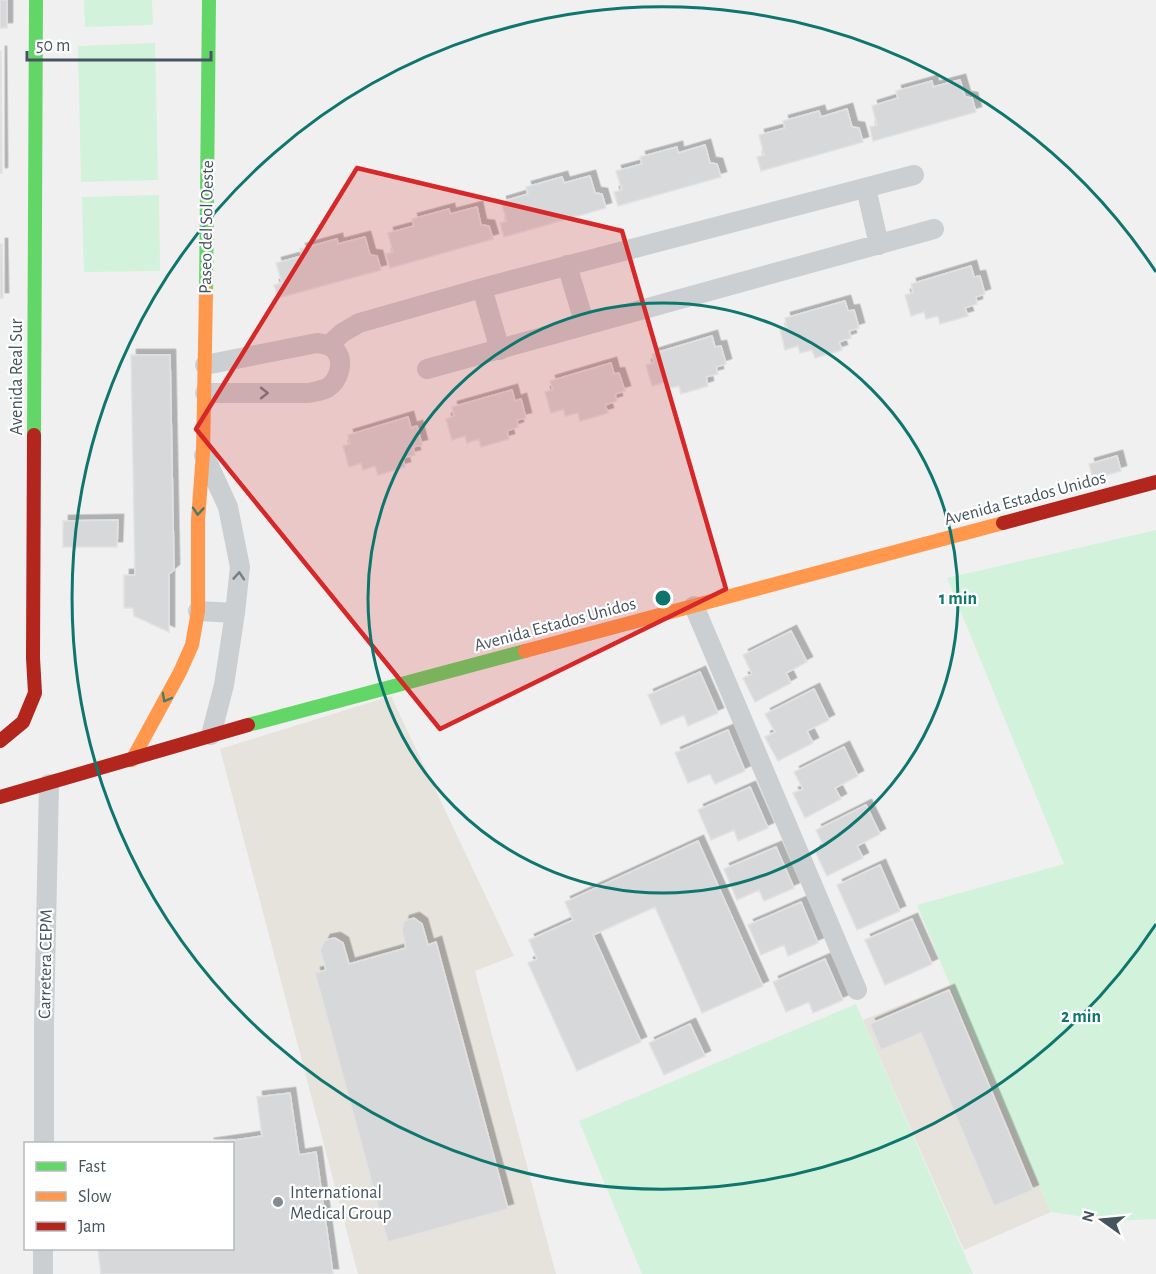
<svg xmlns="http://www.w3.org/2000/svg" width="1156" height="1274" font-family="'Alegreya Sans',sans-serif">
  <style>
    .commercial { fill: #e6e3dd }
    .green { fill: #d2f2db }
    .building { fill: #d7d8da; stroke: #e2e2e3; stroke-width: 1.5; filter: url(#shadow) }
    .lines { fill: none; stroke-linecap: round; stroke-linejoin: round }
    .street { stroke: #cbcfd1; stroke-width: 20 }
    .fast { stroke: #63d668; stroke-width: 14 }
    .slow { stroke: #ff974d; stroke-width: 14 }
    .jam { stroke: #b3261e; stroke-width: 14 }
    .oneway { stroke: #747f86 }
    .oneway2 { stroke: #4e7b61 }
    .marked { fill: #d62828; fill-opacity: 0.2; stroke: #d62828; stroke-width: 4.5; stroke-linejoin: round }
    .ring { fill: none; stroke: #0f766e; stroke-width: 3 }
    .poi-dot { fill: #818b91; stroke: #fff; stroke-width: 2 }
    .labels { text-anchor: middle; stroke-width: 4.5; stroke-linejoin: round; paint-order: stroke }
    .street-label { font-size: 18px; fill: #45545e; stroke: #fff }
    .poi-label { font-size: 18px; fill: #45545e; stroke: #fff; text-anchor: start }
    .centre { fill: #0f766e; stroke: #fff; stroke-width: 3 }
    .ring-label { font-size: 18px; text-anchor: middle; font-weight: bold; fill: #0f766e; stroke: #fff; stroke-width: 4.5; stroke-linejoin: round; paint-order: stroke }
  </style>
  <defs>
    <filter id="shadow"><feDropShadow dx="5.5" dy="-5.5" stdDeviation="0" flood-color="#0004"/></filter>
  </defs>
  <rect width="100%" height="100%" fill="#f1f0f0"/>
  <path class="commercial" d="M 391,696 L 514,956 L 475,971 L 556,1274 L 358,1274 L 220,749 Z
    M 950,985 L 1051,1212 L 964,1250 L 863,1020 Z"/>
  <path class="green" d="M 84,0 L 152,0 L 153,25 L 85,27 Z
    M 155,43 L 158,180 L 81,182 L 78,46 Z
    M 159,195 L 160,271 L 84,272 L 82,197 Z
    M 1156,530 L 1156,1219 L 1111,1221 L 1051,1212 L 950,985 L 917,905 L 1064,864 L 947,578 Z
    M 856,1004 L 973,1274 L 642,1274 L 579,1121 Z"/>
  <path class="building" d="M 0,0 L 7,0 L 7,28 L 0,28 Z
    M 0,52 L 1,52 L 2,173 L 0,173 Z
    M 960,80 L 965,97 L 972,98 L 976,112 L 873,141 L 870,127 L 877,125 L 872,106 L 898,98 L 896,91 L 932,81 L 933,87 Z
    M 847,109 L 852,127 L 859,128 L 863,142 L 761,171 L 757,157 L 764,155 L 759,135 L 785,128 L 783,121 L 819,111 L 821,117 Z
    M 705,145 L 710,163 L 717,164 L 721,177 L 618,206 L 614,192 L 622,190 L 616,171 L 642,164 L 640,157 L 677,147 L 678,153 Z
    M 590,176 L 595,193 L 602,194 L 606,208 L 504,237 L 500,223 L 507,221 L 501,202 L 528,194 L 526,187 L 562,177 L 564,183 Z
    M 477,207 L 481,225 L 489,226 L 493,239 L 390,268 L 386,254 L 393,252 L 388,233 L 414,226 L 412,219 L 449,209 L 450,214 Z
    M 365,237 L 370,255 L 377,256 L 381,270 L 278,298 L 274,285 L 282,283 L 276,263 L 302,256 L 300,249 L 337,239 L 338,244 Z
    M 0,244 L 2,244 L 3,298 L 0,298 Z
    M 971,266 L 974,277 L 980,276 L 985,294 L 976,297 L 977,304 L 965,308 L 968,316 L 940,324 L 938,316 L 926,319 L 924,312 L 911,316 L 905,295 L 913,293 L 911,284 Z
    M 845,301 L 848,311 L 854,310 L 859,328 L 849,331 L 851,338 L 839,342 L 842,350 L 815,358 L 812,350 L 800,353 L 798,346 L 785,350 L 780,329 L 787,327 L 785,318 Z
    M 712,336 L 715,347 L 721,346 L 726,364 L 716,367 L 718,374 L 706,377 L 708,386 L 681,394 L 679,386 L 667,389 L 665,382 L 652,386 L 646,365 L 654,363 L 652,354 Z
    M 131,355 L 170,355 L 174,570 L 169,574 L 169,632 L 134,616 L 133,608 L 124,608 L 124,575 L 135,575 Z
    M 611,363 L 614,374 L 619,373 L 625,391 L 615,394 L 617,401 L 605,405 L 608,413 L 580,421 L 578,413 L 565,416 L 564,409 L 551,413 L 545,392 L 553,390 L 550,381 Z
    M 512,390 L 515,401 L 521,399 L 526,418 L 517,420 L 518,427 L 507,431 L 509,439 L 481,447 L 479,439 L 467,443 L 465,436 L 452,440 L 446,419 L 454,416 L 452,407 Z
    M 408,417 L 411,428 L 417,426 L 422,445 L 413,447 L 415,455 L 403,458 L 405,467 L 378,475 L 375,466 L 363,470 L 361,463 L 349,467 L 343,446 L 350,444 L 348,435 Z
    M 1117,456 L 1121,471 L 1093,479 L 1089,464 Z
    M 118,520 L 117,547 L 63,547 L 63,521 Z
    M 791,631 L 807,662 L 786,673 L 791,683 L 755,702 L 743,678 L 752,674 L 743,655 Z
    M 700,672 L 718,713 L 688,726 L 684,715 L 661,725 L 648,695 Z
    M 814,689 L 829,720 L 807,731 L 813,743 L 778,761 L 765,737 L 775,732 L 765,714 Z
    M 728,730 L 745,771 L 715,784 L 710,774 L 688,783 L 675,753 Z
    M 844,747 L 858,776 L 835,788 L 841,799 L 805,818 L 793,793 L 803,789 L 794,772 Z
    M 750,787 L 768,828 L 738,841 L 734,830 L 711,840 L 698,810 Z
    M 866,805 L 880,834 L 857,846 L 863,858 L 827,876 L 815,851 L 824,847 L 816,830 Z
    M 698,841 L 763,986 L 702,1013 L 655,907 L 593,935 L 641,1042 L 577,1071 L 528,963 L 537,959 L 529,940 L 573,920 L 565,902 Z
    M 776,847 L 794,888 L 764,901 L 759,890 L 737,900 L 724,869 Z
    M 880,865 L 900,911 L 857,930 L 837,885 Z
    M 801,902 L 818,943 L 788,956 L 784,945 L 761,955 L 748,925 Z
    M 414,918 L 422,924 L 428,945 L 436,942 L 508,1209 L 388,1242 L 315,973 L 326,970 L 320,950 L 325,940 L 335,938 L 343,943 L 349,964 L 406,948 L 402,930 L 404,921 Z
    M 912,919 L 932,964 L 885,985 L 865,940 Z
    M 825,959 L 843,1000 L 813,1013 L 809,1002 L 786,1012 L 773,982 Z
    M 949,990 L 1033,1190 L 994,1206 L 921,1033 L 881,1050 L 870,1024 Z
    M 690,1024 L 705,1056 L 664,1075 L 649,1043 Z
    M 290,1093 L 299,1155 L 316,1152 L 333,1274 L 101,1274 L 98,1250 L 111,1248 L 232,1248 L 232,1144 L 208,1144 L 262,1136 L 257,1097 Z"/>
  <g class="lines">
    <path class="street" d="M 866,188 L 879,245
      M 567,265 L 585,325
      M 482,288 L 500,350
      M 329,345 L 342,333 L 359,323 L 482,288 L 914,175
      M 205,365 L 317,343 C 324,344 331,345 335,350 C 345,361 339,381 327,388 C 321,391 314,392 308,393 L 205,393
      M 427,369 L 934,229
      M 204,455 L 228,507 L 240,567 L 235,613 L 224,685 L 211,735
      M 694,606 L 857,990
      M 198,611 L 235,613
      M 44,1144 L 44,1024 L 49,784
      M 43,1274 L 43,1248"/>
    <path class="fast" d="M 206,292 L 209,0
      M 34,435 L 36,0
      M 248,725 L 525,651"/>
    <path class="slow" d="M 525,651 L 1003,523
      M 132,760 L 180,672 L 192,645 L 198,611 L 198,520 L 203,453 L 206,292"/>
    <path class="jam" d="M 1003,523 L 1156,482
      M 0,741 L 23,722 L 35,693 L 33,658 L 34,435
      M 0,797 L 248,725"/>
  </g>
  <defs><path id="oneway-chevron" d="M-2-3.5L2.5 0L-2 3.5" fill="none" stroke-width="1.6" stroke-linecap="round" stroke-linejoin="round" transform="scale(1.5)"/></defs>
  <g class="oneway">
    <use href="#oneway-chevron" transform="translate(264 393)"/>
    <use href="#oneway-chevron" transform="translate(239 576) rotate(-86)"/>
  </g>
  <g class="oneway2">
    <use href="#oneway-chevron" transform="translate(198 511) rotate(94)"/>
    <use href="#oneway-chevron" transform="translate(166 698) rotate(119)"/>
  </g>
  <path class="marked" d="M 357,168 L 622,231 L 726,589 L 440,729 L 196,429 Z"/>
  <g class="ring">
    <circle cx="663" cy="598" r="295"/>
    <path d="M1156 924A591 591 0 1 1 1156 272"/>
  </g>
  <circle class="poi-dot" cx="278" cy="1202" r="6"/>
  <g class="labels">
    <g class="street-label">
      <text transform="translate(206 227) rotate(-89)" y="6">Paseo del Sol Oeste</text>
      <text transform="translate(16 377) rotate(-90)" y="6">Avenida Real Sur</text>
      <text transform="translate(1025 498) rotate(-15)" y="6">Avenida Estados Unidos</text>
      <text transform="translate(555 624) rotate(-15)" y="6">Avenida Estados Unidos</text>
      <text transform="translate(45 964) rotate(-89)" y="6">Carretera CEPM</text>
    </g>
    <g class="poi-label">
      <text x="290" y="1198">International<tspan x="290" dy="21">Medical Group</tspan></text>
    </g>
  </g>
  <circle cx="663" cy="598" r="9" class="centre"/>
  <g class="ring-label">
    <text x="958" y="604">1 min</text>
    <text x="1081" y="1022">2 min</text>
  </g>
  <rect x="24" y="1142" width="210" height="108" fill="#ffffff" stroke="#b5bbbf" stroke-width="1.5"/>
  <rect x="36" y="1162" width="30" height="9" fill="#63d668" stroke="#b5bbbf" stroke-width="1.5"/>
  <text x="78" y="1172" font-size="18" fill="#45545e">Fast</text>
  <rect x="36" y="1192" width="30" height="9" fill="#ff974d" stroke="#b5bbbf" stroke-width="1.5"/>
  <text x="78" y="1202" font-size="18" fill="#45545e">Slow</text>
  <rect x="36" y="1222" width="30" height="9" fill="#b3261e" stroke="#b5bbbf" stroke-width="1.5"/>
  <text x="78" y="1232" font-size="18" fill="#45545e">Jam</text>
  <g transform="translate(1102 1220) rotate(285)" stroke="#ffffff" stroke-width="4.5" paint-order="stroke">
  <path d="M0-4.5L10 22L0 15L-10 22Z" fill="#45545e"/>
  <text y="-9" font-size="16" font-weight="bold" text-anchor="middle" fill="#45545e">N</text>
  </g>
  <path d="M27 51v9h184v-9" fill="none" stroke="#45545e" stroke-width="3"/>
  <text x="36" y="51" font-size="18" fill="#45545e" stroke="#ffffff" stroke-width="4.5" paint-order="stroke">50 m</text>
</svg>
